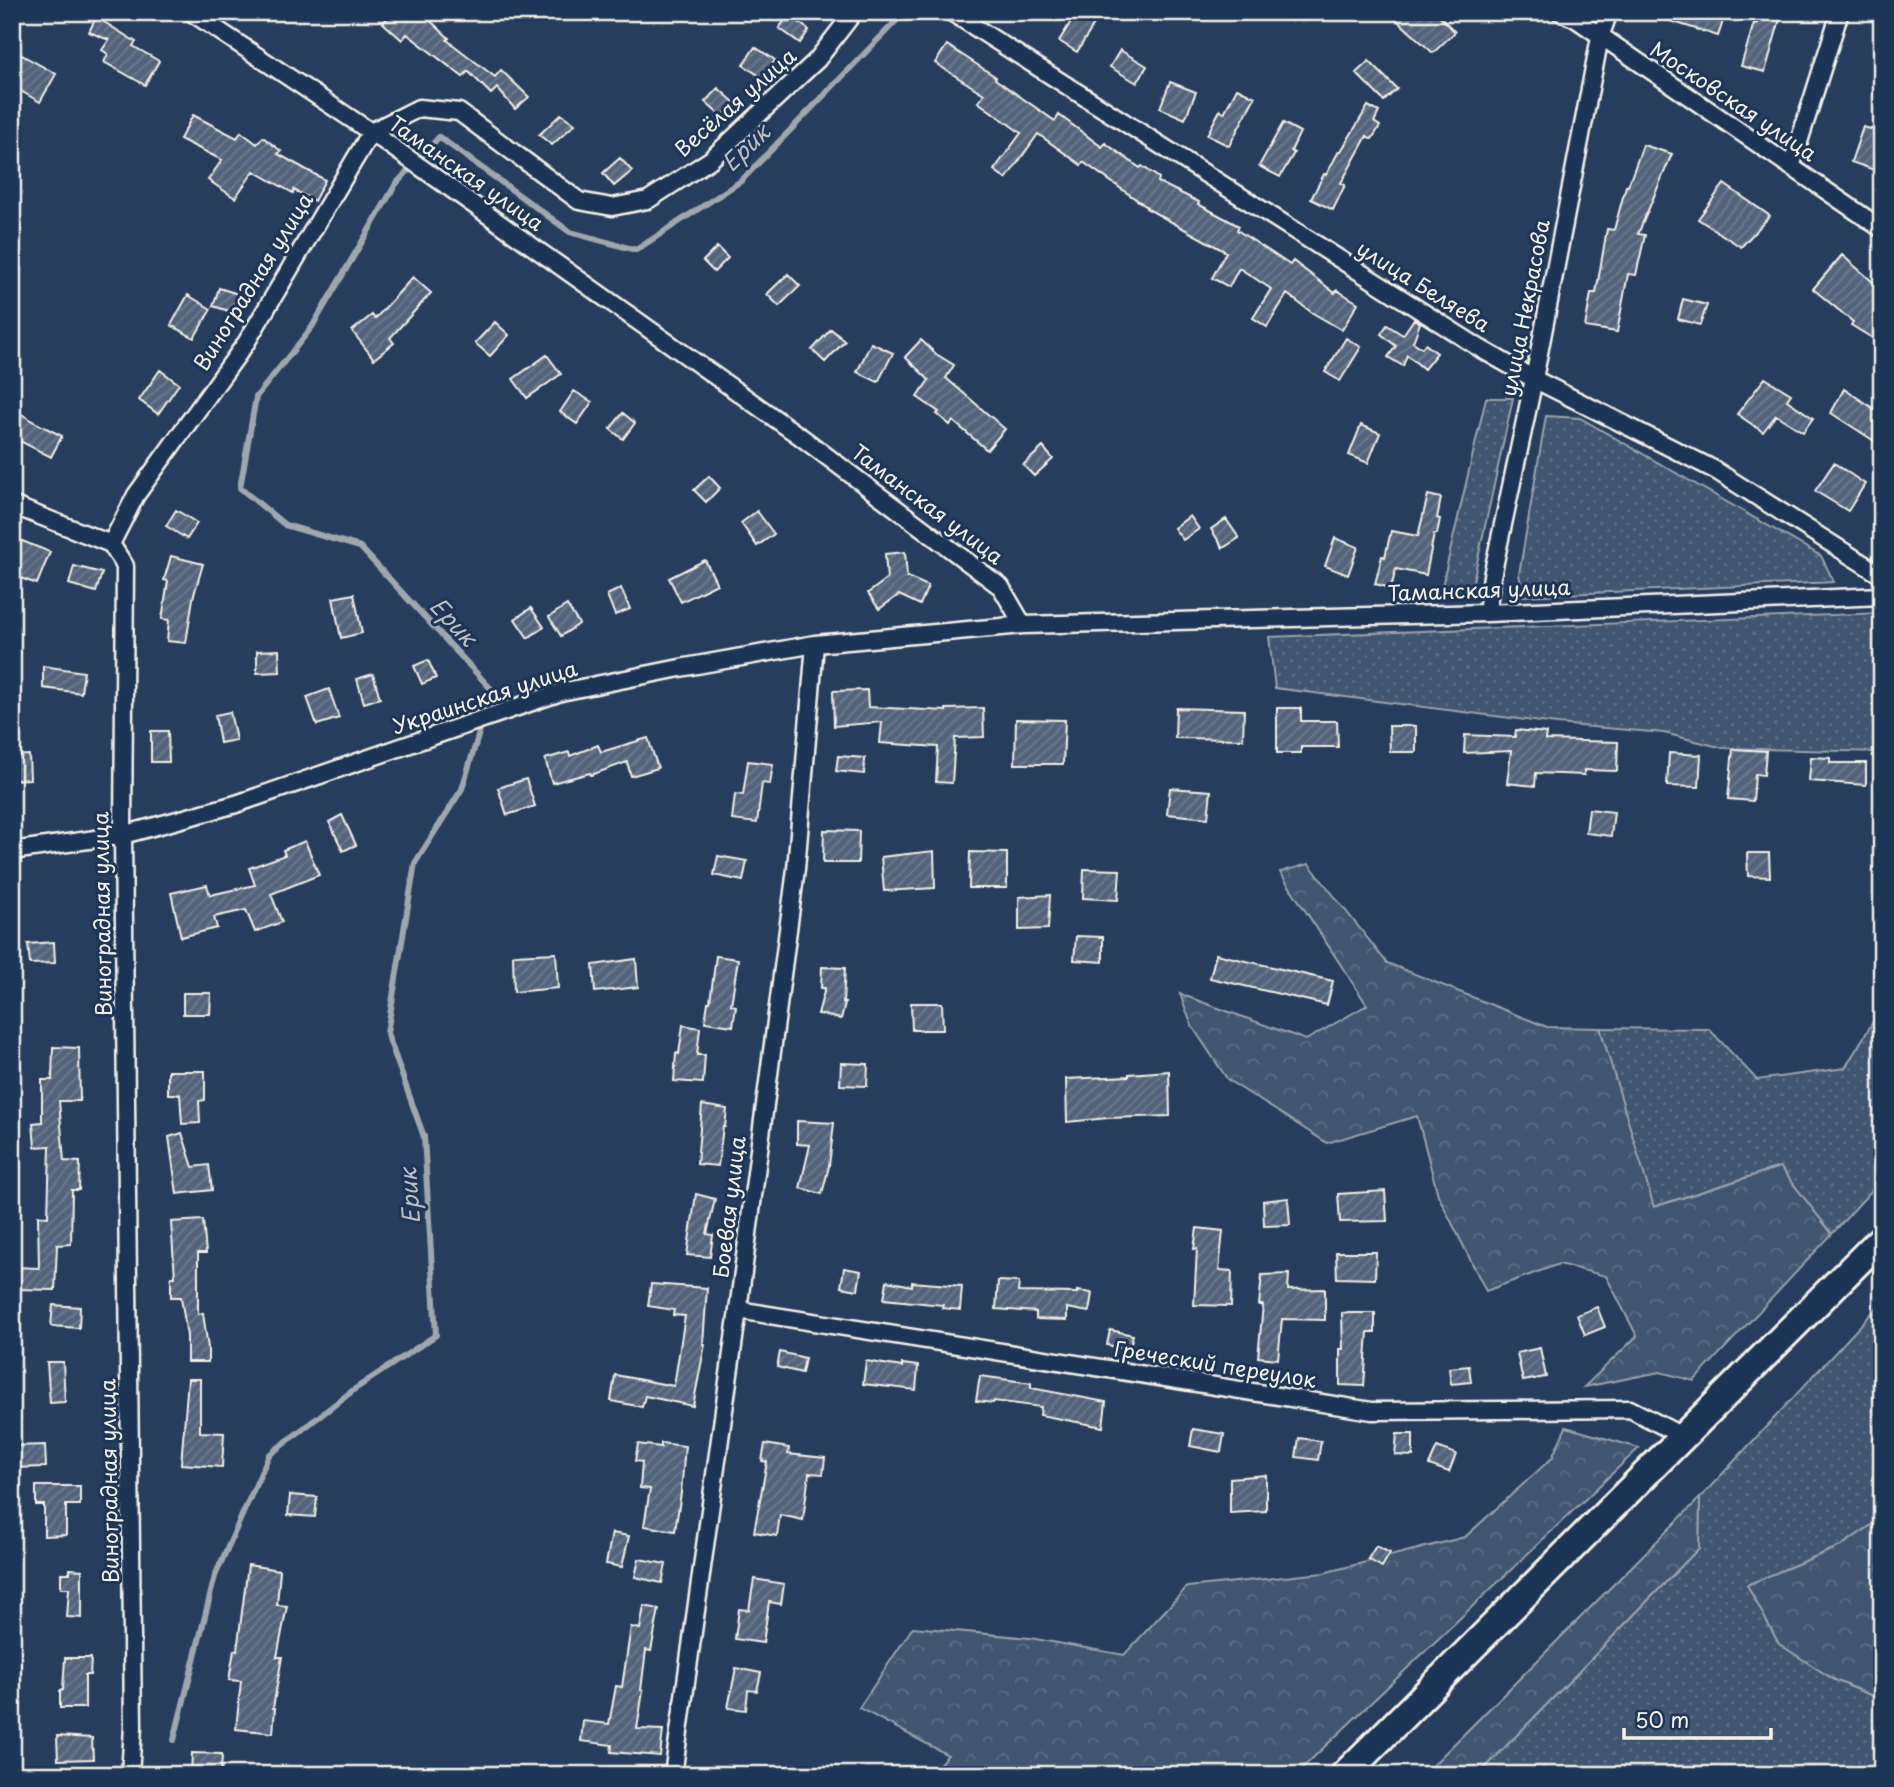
<svg xmlns="http://www.w3.org/2000/svg" width="1894" height="1787" font-family="'Playpen Sans',sans-serif">
  <style>
    .grass { fill: url(#grass-dots); stroke: #9aa2ac; stroke-width: 2 }
    .forest { fill: url(#forest-crowns); stroke: #9aa2ac; stroke-width: 2 }
    .lines { fill: none; stroke-linecap: round; stroke-linejoin: round }
    .stream { stroke: #9fa7ae; stroke-width: 6 }
    .building { fill: url(#building-hatch); stroke: #f4f1e8; stroke-width: 2 }
    .minor-casing { stroke: #f4f1e8; stroke-width: 21 }
    .trunk-casing { stroke: #f4f1e8; stroke-width: 32 }
    .minor { stroke: #1d3557; stroke-width: 16 }
    .trunk { stroke: #1d3557; stroke-width: 26 }
    .labels { text-anchor: middle; stroke-width: 6; stroke-linejoin: round; paint-order: stroke }
    .street-label { font-size: 21px; fill: #f4f1e8; stroke: #1d3557 }
    .water-label { font-size: 23px; font-style: italic; fill: #bcbfc2; stroke: #1d3557 }
  </style>
  <defs>
    <pattern id="grass-dots" width="8" height="8" patternUnits="userSpaceOnUse" patternTransform="scale(1.75)"><rect width="8" height="8" fill="#40546f"/><path d="M2 2h.1M6 6h.1" fill="none" stroke="#5c6d84" stroke-width="1.8" stroke-linecap="round"/></pattern>
    <pattern id="forest-crowns" width="20" height="18" patternUnits="userSpaceOnUse" patternTransform="scale(1.75)"><rect width="20" height="18" fill="#40546f"/><path d="M2 6a3 3 0 1 1 6 0M12 15a3 3 0 1 1 6 0" fill="none" stroke="#5c6d84"/></pattern>
    <pattern id="building-hatch" width="6" height="6" patternUnits="userSpaceOnUse" patternTransform="scale(1.75)"><rect width="6" height="6" fill="#52647b"/><path d="M-1 1l2-2M0 6l6-6M5 7l2-2" fill="none" stroke="#6c7b8e"/></pattern>
  </defs>
  <rect width="100%" height="100%" fill="#263d5d"/>
  <filter id="ink" filterUnits="userSpaceOnUse"><feTurbulence type="fractalNoise" baseFrequency=".0143" numOctaves="2"/><feDisplacementMap in="SourceGraphic" scale="14" xChannelSelector="R" yChannelSelector="G"/><feConvolveMatrix kernelMatrix="1 2 1 2 8 2 1 2 1" color-interpolation-filters="sRGB"/></filter>
  <g filter="url(#ink)">
    <path class="grass" d="M 1486,398 L 1513,398 L 1470,595 L 1442,586 Z
      M 1546,416 L 1580,418 L 1821,556 L 1834,582 L 1523,596 L 1519,574 Z
      M 1882,613 L 1882,752 L 1723,748 L 1664,733 L 1557,724 L 1275,688 L 1269,637 Z
      M 1879,1012 L 1882,1012 L 1882,1179 L 1832,1234 L 1780,1167 L 1653,1207 L 1600,1028 L 1709,1029 L 1757,1080 L 1845,1068 Z
      M 1882,1302 L 1882,1343 L 1879,1347 L 1882,1349 L 1882,1518 L 1841,1546 L 1747,1585 L 1833,1679 L 1882,1700 L 1882,1775 L 1478,1775 L 1699,1548 L 1700,1498 Z"/>
    <path class="forest" d="M 1309,864 L 1387,963 L 1547,1027 L 1600,1028 L 1654,1207 L 1780,1167 L 1832,1234 L 1694,1381 L 1660,1372 L 1584,1387 L 1637,1336 L 1606,1276 L 1559,1264 L 1486,1291 L 1438,1195 L 1417,1116 L 1327,1143 L 1228,1080 L 1192,1026 L 1180,994 L 1306,1040 L 1367,1005 L 1280,872 Z
      M 1566,1427 L 1639,1448 L 1295,1775 L 929,1775 L 948,1755 L 859,1708 L 913,1627 L 1030,1638 L 1124,1655 L 1187,1587 L 1323,1573 L 1465,1537 L 1552,1458 Z
      M 1700,1498 L 1699,1548 L 1478,1775 L 1423,1775 Z
      M 1882,1518 L 1882,1700 L 1833,1679 L 1779,1644 L 1747,1585 L 1841,1546 Z"/>
    <g class="lines">
      <path class="stream" d="M 174,1740 L 215,1576 L 269,1455 L 355,1389 L 436,1335 L 424,1137 L 387,1033 L 415,863 L 462,789 L 492,690 L 360,547 L 285,525 L 240,488 L 256,397 L 312,327 L 396,184 L 439,137 L 570,232 L 636,250 L 741,181 L 896,21 L 902,12"/>
    </g>
    <path class="building" d="M 392,12 L 421,12 L 449,38 L 447,40 L 495,77 L 501,70 L 529,97 L 515,109 L 497,88 L 491,94 L 468,71 L 463,77 L 407,34 L 402,40 L 383,23 Z
      M 1077,12 L 1095,23 L 1077,52 L 1059,41 Z
      M 1388,12 L 1436,12 L 1455,32 L 1433,53 Z
      M 1656,12 L 1726,12 L 1718,36 L 1655,16 Z
      M 1761,12 L 1782,12 L 1765,72 L 1741,66 L 1754,23 L 1757,24 Z
      M 789,15 L 809,30 L 800,43 L 779,28 Z
      M 96,17 L 136,42 L 133,46 L 159,61 L 145,85 L 104,62 L 108,54 L 102,50 L 109,40 L 89,32 Z
      M 947,45 L 996,77 L 995,79 L 1055,121 L 1059,115 L 1102,147 L 1105,143 L 1140,168 L 1142,166 L 1159,178 L 1158,182 L 1199,202 L 1198,204 L 1239,226 L 1237,230 L 1290,265 L 1293,261 L 1335,293 L 1337,290 L 1358,303 L 1342,330 L 1311,312 L 1287,294 L 1267,327 L 1253,318 L 1271,289 L 1239,268 L 1229,287 L 1212,278 L 1226,252 L 1146,208 L 1147,207 L 1083,162 L 1081,165 L 1038,134 L 1006,179 L 994,170 L 1021,133 L 978,102 L 984,94 L 935,63 Z
      M 755,47 L 775,60 L 763,78 L 743,65 Z
      M 1120,50 L 1147,66 L 1137,83 L 1110,67 Z
      M 20,54 L 56,74 L 40,102 L 12,86 L 12,68 Z
      M 1369,61 L 1397,89 L 1384,101 L 1356,73 Z
      M 1170,82 L 1196,92 L 1185,119 L 1160,108 Z
      M 718,88 L 734,102 L 722,117 L 705,102 Z
      M 1237,88 L 1255,97 L 1229,146 L 1207,135 L 1220,110 L 1224,113 Z
      M 1368,106 L 1379,112 L 1374,122 L 1380,126 L 1372,139 L 1367,136 L 1341,183 L 1345,185 L 1333,210 L 1311,199 L 1324,174 L 1326,175 L 1339,151 L 1341,151 Z
      M 561,114 L 575,124 L 552,145 L 539,135 Z
      M 193,115 L 237,138 L 241,132 L 257,144 L 263,137 L 281,151 L 278,154 L 325,180 L 314,201 L 294,190 L 293,193 L 254,171 L 235,198 L 208,180 L 222,160 L 180,139 Z
      M 1283,123 L 1300,132 L 1291,151 L 1294,153 L 1280,177 L 1259,166 Z
      M 1863,127 L 1882,132 L 1882,157 L 1877,171 L 1851,162 Z
      M 1643,145 L 1672,154 L 1638,234 L 1645,235 L 1636,275 L 1628,274 L 1617,332 L 1585,327 L 1591,293 L 1596,293 L 1607,229 L 1614,230 L 1626,186 L 1628,186 Z
      M 620,158 L 632,171 L 614,186 L 603,173 Z
      M 1724,184 L 1770,216 L 1741,247 L 1698,219 Z
      M 717,247 L 728,258 L 714,272 L 703,261 Z
      M 1842,255 L 1882,290 L 1882,344 L 1851,325 L 1853,322 L 1813,289 Z
      M 788,274 L 800,286 L 779,306 L 767,294 Z
      M 413,277 L 431,293 L 390,338 L 394,343 L 374,359 L 352,331 L 372,315 L 375,319 Z
      M 219,288 L 238,294 L 232,312 L 213,306 Z
      M 188,295 L 211,309 L 194,338 L 171,325 Z
      M 1683,299 L 1707,305 L 1700,325 L 1678,319 Z
      M 1414,319 L 1420,323 L 1413,342 L 1422,348 L 1425,344 L 1437,353 L 1424,369 L 1407,355 L 1403,366 L 1388,357 L 1396,346 L 1381,334 L 1387,325 L 1403,335 Z
      M 495,322 L 509,335 L 490,356 L 475,343 Z
      M 831,329 L 845,341 L 825,362 L 812,350 Z
      M 1346,338 L 1361,347 L 1340,381 L 1325,372 Z
      M 921,340 L 936,354 L 954,365 L 946,378 L 1005,429 L 987,450 L 953,421 L 950,425 L 937,414 L 939,412 L 917,397 L 929,380 L 905,357 Z
      M 871,343 L 893,353 L 878,382 L 857,372 Z
      M 547,355 L 561,374 L 527,398 L 513,379 Z
      M 160,370 L 179,384 L 158,414 L 139,400 Z
      M 1765,378 L 1791,394 L 1787,400 L 1813,418 L 1803,432 L 1776,415 L 1763,432 L 1737,414 Z
      M 1844,389 L 1882,414 L 1882,446 L 1831,413 Z
      M 574,391 L 592,402 L 577,424 L 560,412 Z
      M 12,408 L 34,422 L 62,436 L 51,457 L 12,437 Z
      M 623,413 L 635,423 L 623,439 L 610,429 Z
      M 1361,425 L 1380,433 L 1368,463 L 1349,455 Z
      M 1043,447 L 1053,459 L 1034,476 L 1023,465 Z
      M 1834,463 L 1865,484 L 1848,511 L 1815,491 Z
      M 709,476 L 720,488 L 706,502 L 694,490 Z
      M 1428,495 L 1441,498 L 1437,518 L 1440,519 L 1437,534 L 1434,534 L 1426,575 L 1396,569 L 1391,588 L 1375,584 L 1382,556 L 1385,557 L 1391,531 L 1418,536 Z
      M 176,510 L 197,523 L 187,539 L 166,526 Z
      M 757,511 L 774,534 L 757,546 L 741,523 Z
      M 1190,516 L 1199,529 L 1183,540 L 1174,528 Z
      M 1226,519 L 1239,538 L 1223,548 L 1211,529 Z
      M 12,537 L 50,552 L 37,584 L 12,575 Z
      M 1335,538 L 1358,547 L 1348,575 L 1325,566 Z
      M 905,552 L 907,577 L 928,586 L 920,605 L 899,595 L 879,609 L 868,593 L 887,579 L 885,554 Z
      M 171,556 L 203,564 L 193,598 L 186,643 L 167,641 L 169,620 L 162,619 L 168,581 L 164,580 Z
      M 705,560 L 717,584 L 681,602 L 669,578 Z
      M 74,566 L 102,573 L 96,592 L 69,584 Z
      M 621,588 L 630,609 L 615,615 L 607,595 Z
      M 354,594 L 362,633 L 341,638 L 333,598 Z
      M 567,605 L 579,624 L 561,636 L 549,617 Z
      M 531,608 L 544,627 L 528,638 L 515,619 Z
      M 279,650 L 280,672 L 257,673 L 257,651 Z
      M 428,660 L 436,678 L 422,684 L 414,666 Z
      M 43,666 L 84,672 L 81,693 L 43,688 Z
      M 373,674 L 380,698 L 364,703 L 357,679 Z
      M 329,689 L 339,718 L 317,725 L 307,697 Z
      M 867,690 L 868,707 L 946,711 L 946,709 L 983,708 L 984,737 L 955,738 L 952,783 L 936,782 L 938,747 L 880,743 L 882,722 L 834,726 L 833,691 Z
      M 1176,708 L 1244,710 L 1243,739 L 1175,738 Z
      M 1277,708 L 1301,708 L 1301,721 L 1337,721 L 1338,747 L 1301,747 L 1301,753 L 1277,753 Z
      M 230,712 L 236,740 L 220,743 L 215,715 Z
      M 1016,719 L 1065,720 L 1063,764 L 1015,764 Z
      M 1389,726 L 1416,726 L 1416,752 L 1390,752 Z
      M 1516,730 L 1546,733 L 1545,740 L 1618,742 L 1617,771 L 1584,770 L 1584,775 L 1536,773 L 1535,786 L 1507,783 L 1511,751 L 1464,753 L 1465,735 L 1515,737 Z
      M 151,731 L 168,731 L 169,762 L 151,762 Z
      M 648,738 L 658,768 L 631,776 L 627,762 L 591,775 L 590,773 L 552,783 L 545,759 L 569,752 L 570,756 L 598,745 L 601,752 Z
      M 1733,749 L 1766,751 L 1764,775 L 1755,774 L 1753,801 L 1728,799 Z
      M 1669,753 L 1701,755 L 1699,787 L 1667,786 Z
      M 29,755 L 30,779 L 12,780 L 12,756 Z
      M 838,756 L 865,758 L 864,774 L 836,771 Z
      M 1811,757 L 1830,758 L 1830,763 L 1866,763 L 1866,785 L 1809,781 Z
      M 748,761 L 773,764 L 770,784 L 762,783 L 757,823 L 732,820 L 735,794 L 743,795 Z
      M 526,779 L 535,806 L 507,815 L 498,788 Z
      M 1170,788 L 1211,791 L 1208,818 L 1167,814 Z
      M 1589,809 L 1614,812 L 1611,836 L 1586,833 Z
      M 342,815 L 356,845 L 343,851 L 329,822 Z
      M 824,830 L 859,831 L 858,863 L 823,863 Z
      M 305,841 L 319,875 L 271,894 L 282,922 L 255,932 L 246,910 L 214,917 L 217,928 L 181,937 L 171,893 L 207,885 L 210,895 L 255,885 L 249,868 L 285,855 L 283,850 Z
      M 934,851 L 935,888 L 884,891 L 881,857 Z
      M 970,852 L 1007,853 L 1007,888 L 969,888 Z
      M 1747,853 L 1769,853 L 1770,877 L 1748,876 Z
      M 718,856 L 747,861 L 743,881 L 714,875 Z
      M 1084,869 L 1120,870 L 1118,900 L 1083,898 Z
      M 1050,895 L 1048,929 L 1019,930 L 1019,897 Z
      M 1076,936 L 1103,937 L 1103,962 L 1074,960 Z
      M 54,942 L 55,963 L 30,964 L 28,944 Z
      M 556,953 L 558,988 L 514,992 L 513,955 Z
      M 1216,954 L 1333,981 L 1327,1005 L 1210,978 Z
      M 716,956 L 738,959 L 731,1005 L 736,1006 L 733,1026 L 705,1022 L 708,1002 L 710,1002 Z
      M 636,959 L 638,987 L 595,992 L 593,965 Z
      M 822,967 L 845,968 L 843,1003 L 845,1003 L 841,1019 L 818,1014 L 825,988 L 821,988 Z
      M 183,993 L 211,993 L 210,1014 L 183,1014 Z
      M 911,1003 L 942,1003 L 943,1030 L 912,1030 Z
      M 683,1025 L 700,1028 L 697,1055 L 705,1055 L 703,1083 L 674,1081 L 676,1053 L 679,1054 Z
      M 53,1047 L 79,1048 L 80,1101 L 59,1101 L 64,1161 L 80,1162 L 79,1190 L 72,1190 L 71,1244 L 57,1245 L 55,1290 L 16,1289 L 16,1267 L 39,1268 L 38,1216 L 48,1217 L 50,1146 L 35,1147 L 33,1123 L 42,1122 L 42,1080 L 52,1080 Z
      M 841,1063 L 868,1064 L 867,1086 L 840,1085 Z
      M 168,1071 L 205,1071 L 205,1100 L 199,1101 L 200,1123 L 182,1124 L 180,1094 L 168,1094 Z
      M 1169,1071 L 1170,1116 L 1108,1118 L 1067,1122 L 1066,1079 L 1129,1076 L 1129,1074 Z
      M 702,1105 L 727,1109 L 725,1127 L 723,1127 L 718,1166 L 697,1164 Z
      M 797,1121 L 834,1123 L 829,1166 L 822,1194 L 800,1188 L 810,1145 L 797,1144 Z
      M 182,1133 L 193,1167 L 209,1165 L 212,1190 L 177,1194 L 169,1137 Z
      M 1385,1191 L 1387,1221 L 1340,1222 L 1338,1194 Z
      M 696,1194 L 715,1199 L 707,1234 L 713,1235 L 710,1257 L 687,1255 Z
      M 1288,1198 L 1290,1225 L 1264,1226 L 1263,1201 Z
      M 203,1220 L 206,1253 L 198,1253 L 198,1314 L 203,1313 L 208,1348 L 208,1362 L 187,1362 L 187,1336 L 181,1297 L 171,1297 L 171,1277 L 175,1277 L 171,1222 Z
      M 1197,1228 L 1223,1231 L 1219,1270 L 1232,1271 L 1231,1306 L 1194,1305 L 1197,1249 L 1194,1249 Z
      M 1336,1252 L 1376,1252 L 1375,1279 L 1337,1278 Z
      M 844,1268 L 861,1271 L 858,1290 L 841,1287 Z
      M 1289,1274 L 1288,1290 L 1325,1289 L 1325,1320 L 1282,1319 L 1278,1359 L 1258,1357 L 1263,1305 L 1259,1305 L 1262,1275 Z
      M 887,1281 L 912,1286 L 912,1282 L 962,1286 L 960,1310 L 942,1308 L 943,1305 L 884,1299 Z
      M 998,1281 L 1019,1282 L 1018,1292 L 1077,1293 L 1077,1291 L 1092,1293 L 1089,1312 L 1067,1308 L 1067,1320 L 1036,1319 L 1036,1312 L 996,1309 Z
      M 651,1284 L 707,1288 L 703,1344 L 705,1344 L 693,1406 L 645,1396 L 642,1407 L 611,1401 L 615,1375 L 674,1386 L 685,1316 L 673,1315 L 674,1310 L 648,1306 Z
      M 53,1305 L 80,1307 L 79,1328 L 51,1326 Z
      M 1597,1307 L 1605,1327 L 1585,1335 L 1577,1315 Z
      M 1342,1313 L 1375,1313 L 1375,1332 L 1368,1332 L 1364,1386 L 1340,1385 L 1340,1349 L 1343,1349 Z
      M 1110,1330 L 1133,1335 L 1129,1350 L 1107,1345 Z
      M 1540,1348 L 1546,1377 L 1523,1381 L 1517,1353 Z
      M 780,1352 L 805,1358 L 802,1373 L 777,1367 Z
      M 866,1361 L 902,1367 L 902,1364 L 918,1366 L 916,1390 L 863,1384 Z
      M 47,1362 L 63,1362 L 65,1402 L 50,1403 Z
      M 1469,1366 L 1471,1382 L 1451,1384 L 1449,1368 Z
      M 980,1376 L 1031,1383 L 1031,1388 L 1106,1402 L 1103,1427 L 1040,1415 L 1041,1407 L 994,1401 L 993,1403 L 976,1401 Z
      M 188,1379 L 200,1379 L 200,1432 L 224,1433 L 222,1467 L 181,1464 Z
      M 1193,1429 L 1224,1434 L 1221,1452 L 1190,1446 Z
      M 1397,1434 L 1413,1434 L 1413,1456 L 1395,1455 Z
      M 1299,1438 L 1321,1441 L 1318,1460 L 1296,1457 Z
      M 661,1443 L 685,1446 L 681,1493 L 675,1531 L 644,1526 L 650,1489 L 640,1488 L 642,1462 L 635,1461 L 638,1444 L 661,1447 Z
      M 765,1444 L 789,1448 L 788,1454 L 825,1458 L 823,1474 L 809,1473 L 803,1520 L 780,1515 L 777,1536 L 754,1532 L 767,1462 L 762,1461 Z
      M 45,1445 L 46,1467 L 12,1468 L 12,1446 Z
      M 1437,1447 L 1456,1454 L 1449,1472 L 1429,1465 Z
      M 1266,1475 L 1266,1511 L 1230,1513 L 1230,1478 Z
      M 36,1486 L 80,1486 L 80,1505 L 66,1505 L 66,1535 L 44,1536 L 44,1505 L 36,1505 Z
      M 290,1495 L 317,1497 L 315,1517 L 288,1515 Z
      M 612,1533 L 629,1536 L 622,1567 L 606,1564 Z
      M 1376,1546 L 1390,1553 L 1382,1567 L 1368,1559 Z
      M 639,1559 L 666,1564 L 662,1583 L 635,1577 Z
      M 248,1565 L 280,1570 L 277,1605 L 287,1606 L 277,1657 L 282,1657 L 273,1708 L 275,1708 L 273,1733 L 236,1729 L 241,1681 L 229,1680 L 234,1650 L 237,1651 Z
      M 70,1569 L 82,1570 L 82,1618 L 67,1617 L 69,1588 L 61,1588 L 61,1573 L 70,1573 Z
      M 754,1579 L 784,1584 L 781,1604 L 769,1602 L 763,1643 L 735,1639 L 739,1609 L 749,1610 Z
      M 644,1606 L 659,1609 L 651,1651 L 646,1650 L 641,1690 L 643,1691 L 637,1729 L 663,1730 L 660,1756 L 611,1752 L 612,1745 L 581,1741 L 583,1721 L 609,1724 L 616,1686 L 622,1687 L 631,1627 L 640,1629 Z
      M 65,1658 L 91,1658 L 90,1675 L 85,1675 L 85,1708 L 60,1708 L 60,1691 L 63,1690 Z
      M 736,1668 L 761,1673 L 757,1691 L 748,1690 L 746,1710 L 728,1708 Z
      M 57,1736 L 92,1738 L 93,1759 L 58,1760 Z
      M 192,1753 L 222,1754 L 221,1775 L 191,1775 Z"/>
    <g class="lines">
      <g class="minor-casing">
        <path id="minor" d="M 191,12 L 371,132 L 801,437 L 1001,587 L 1023,625
          M 951,12 L 1481,349 L 1534,379 L 1715,470 L 1881,575 L 1882,578
          M 1560,12 L 1576,19 L 1882,229
          M 1791,167 L 1840,12
          M 12,505 L 111,544
          M 1487,613 L 1492,576 L 1534,379 L 1600,37 L 1609,12
          M 12,851 L 123,835 L 236,804 L 561,692 L 680,668 L 815,644 L 1023,625 L 1487,613 L 1882,596
          M 738,1310 L 1372,1411 L 1630,1409 L 1682,1436
          M 130,1775 L 133,1727 L 123,835 L 125,566 L 111,544 L 136,495 L 246,343 L 371,132 L 419,108 L 459,112 L 579,201 L 612,207 L 648,200 L 710,160 L 817,60 L 854,12
          M 673,1775 L 738,1310 L 796,869 L 815,644"/>
      </g>
      <g class="trunk-casing">
        <path id="trunk" d="M 1344,1775 L 1882,1238"/>
      </g>
      <use href="#minor" class="minor"/>
      <use href="#trunk" class="trunk"/>
    </g>
  </g>
  <g class="labels">
    <g class="street-label">
      <text transform="translate(1733 102) rotate(34)" y="7">Московская улица</text>
      <text transform="translate(736 103) rotate(-41)" y="7">Весёлая улица</text>
      <text transform="translate(466 174) rotate(35)" y="7">Таманская улица</text>
      <text transform="translate(254 282) rotate(-58)" y="7">Виноградная улица</text>
      <text transform="translate(1423 287) rotate(32)" y="7">улица Беляева</text>
      <text transform="translate(1526 308) rotate(-79)" y="7">улица Некрасова</text>
      <text transform="translate(927 505) rotate(37)" y="7">Таманская улица</text>
      <text transform="translate(1479 591) rotate(-2)" y="7">Таманская улица</text>
      <text transform="translate(485 698) rotate(-18)" y="7">Украинская улица</text>
      <text transform="translate(103 914) rotate(-91)" y="7">Виноградная улица</text>
      <text transform="translate(730 1207) rotate(-83)" y="7">Боевая улица</text>
      <text transform="translate(1215 1365) rotate(9)" y="7">Греческий переулок</text>
      <text transform="translate(110 1481) rotate(-91)" y="7">Виноградная улица</text>
    </g>
    <g class="water-label">
      <text transform="translate(746 148) rotate(-44)" y="8">Ерик</text>
      <text transform="translate(453 622) rotate(47)" y="8">Ерик</text>
      <text transform="translate(410 1196) rotate(-94)" y="8">Ерик</text>
    </g>
  </g>
  <rect width="1894" height="1787" fill="none" stroke="#1d3557" stroke-width="42"/>
  <rect x="21" y="21" width="1852" height="1745" fill="none" stroke="#f4f1e8" stroke-width="2.5" filter="url(#ink)"/>
  <path d="M1624 1728v10h147v-10" fill="none" stroke="#f4f1e8" stroke-width="3.5"/>
  <text x="1635" y="1728" font-size="21" fill="#f4f1e8" stroke="#1d3557" stroke-width="5" paint-order="stroke">50 m</text>
</svg>
